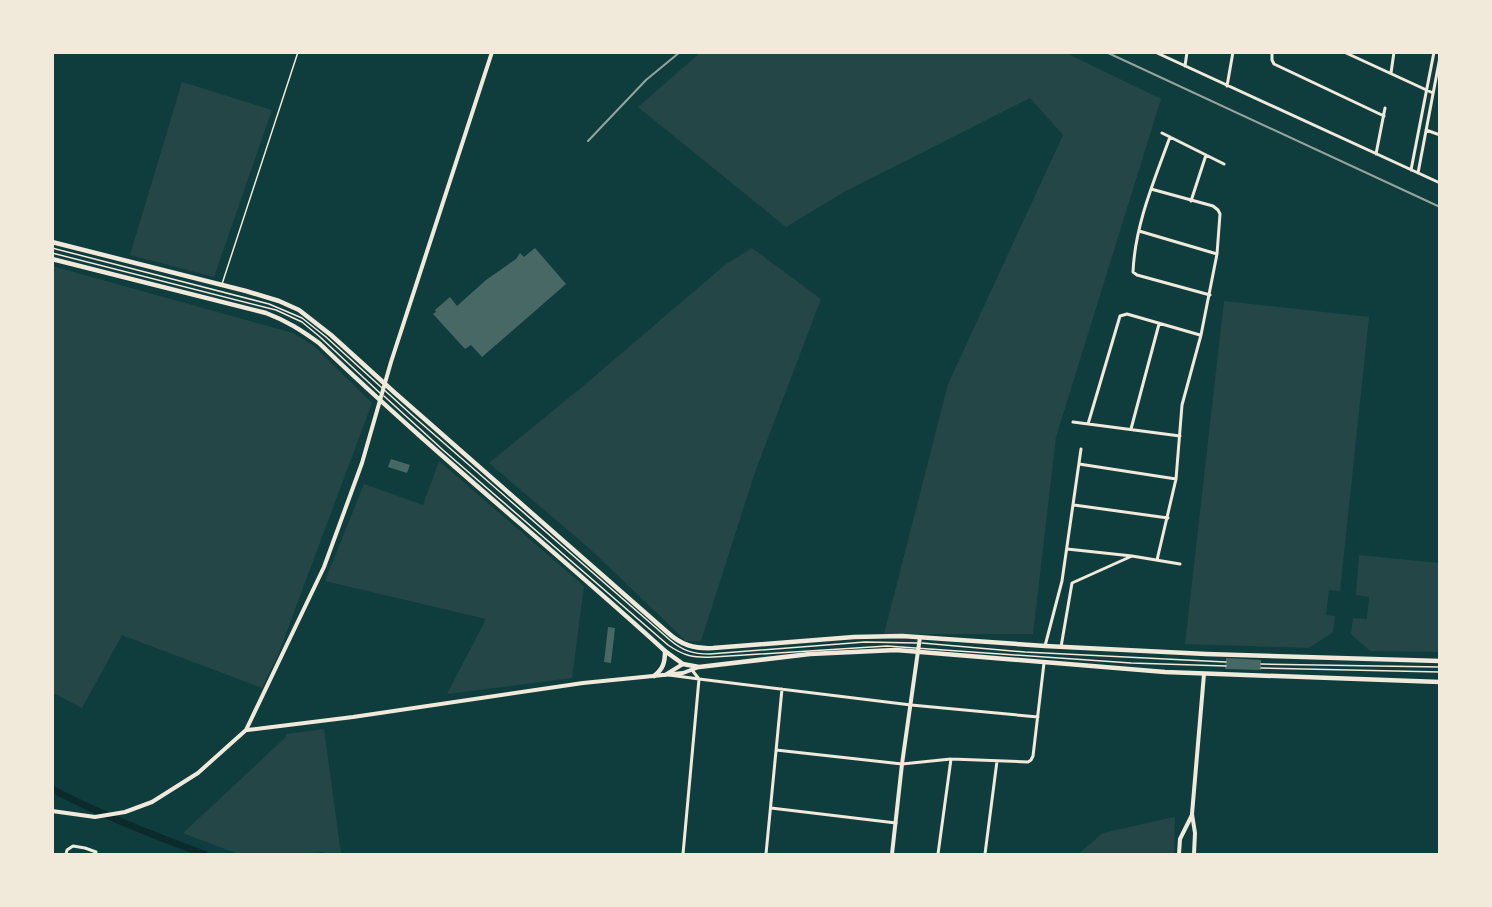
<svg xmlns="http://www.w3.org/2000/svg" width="1492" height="907" font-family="'Titillium Web',sans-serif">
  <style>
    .green { fill: #244646 }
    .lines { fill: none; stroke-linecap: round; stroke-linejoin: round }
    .canal { stroke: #0a2a2b; stroke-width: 7 }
    .building { fill: #486865 }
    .service { stroke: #f1e9da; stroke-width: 1.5 }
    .minor { stroke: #f1e9da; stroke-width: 3 }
    .tertiary { stroke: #f1e9da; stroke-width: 4 }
    .primary { stroke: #f1e9da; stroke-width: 4.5 }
    .rail { stroke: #97a49c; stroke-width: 2 }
  </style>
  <rect width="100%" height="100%" fill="#0f3d3e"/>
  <path class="green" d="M 701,52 L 1066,53 L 1161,99 L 1056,437 L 1033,634 L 884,634 L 948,384 L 1063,135 L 1030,98 L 844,192 L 786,227 L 638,107 Z
    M 182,82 L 272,110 L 214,277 L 130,255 Z
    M 752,248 L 821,299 L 755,472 L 701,641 L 686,641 L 589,548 L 489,463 L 588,382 L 726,264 Z
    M 52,266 L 293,333 L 314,346 L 372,403 L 278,655 L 262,688 L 122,635 L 82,708 L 53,693 Z
    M 1224,301 L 1369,317 L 1340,591 L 1329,590 L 1326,615 L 1335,616 L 1333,632 L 1309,648 L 1185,644 Z
    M 439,461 L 584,586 L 572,678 L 447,694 L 486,619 L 325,581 L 364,484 L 423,505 Z
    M 1359,555 L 1439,563 L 1439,652 L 1370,651 L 1351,634 L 1353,618 L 1367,619 L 1369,597 L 1356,595 Z
    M 324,729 L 341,854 L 327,854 L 323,852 L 300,854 L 238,854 L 183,833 L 286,737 L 286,734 Z
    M 1174,817 L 1175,818 L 1174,854 L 1078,854 L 1103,833 Z"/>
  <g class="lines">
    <path class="canal" d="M 52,789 C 101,815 152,835 204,854"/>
  </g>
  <path class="building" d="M 535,248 L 566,284 L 482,357 L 471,345 L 465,349 L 433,314 L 436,312 L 435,310 L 450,297 L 457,306 L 486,280 L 516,259 L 520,253 L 524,257 Z
    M 391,459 L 410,465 L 407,473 L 388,467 Z
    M 608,627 L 615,628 L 611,663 L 604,662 Z
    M 1226,658 L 1261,660 L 1261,670 L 1225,669 Z"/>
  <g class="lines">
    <path class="service" d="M 52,248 L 269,304 L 302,318 L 326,337 L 414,417 L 670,640 C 683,651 693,654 710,654 L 865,642 L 917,643
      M 52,253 L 276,310 L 302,322 L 320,337 L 380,393
      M 222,284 L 298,52
      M 384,396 L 443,450 L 668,645 C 684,656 693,658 713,657 L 887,646 L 1131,663 L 1226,666
      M 922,643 L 1025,652 L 1226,662
      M 1261,664 L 1440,667
      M 1261,668 L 1440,672"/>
    <path class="minor" d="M 1155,52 L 1440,183
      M 1272,52 L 1272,60 L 1274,64 L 1384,116
      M 1344,52 L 1433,93
      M 1185,66 L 1187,52
      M 1391,73 L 1394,52
      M 1227,86 L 1233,52
      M 1426,130 L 1440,135
      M 1162,133 L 1224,164
      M 1170,137 C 1154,181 1135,225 1133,272 L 1137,275 L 1210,295
      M 1376,154 L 1385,108
      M 1411,170 L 1434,52
      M 1418,173 L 1440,57
      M 1151,189 L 1213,206 L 1218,210 L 1220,214 L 1217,254 L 1201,335 L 1182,405 L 1176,479 L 1157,560
      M 1191,201 L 1206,155
      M 1139,231 L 1217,254
      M 1073,422 L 1180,436
      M 1088,424 L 1120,316 L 1127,314 L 1200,335
      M 1131,429 L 1159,324
      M 1079,464 L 1176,479
      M 1074,505 L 1168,518
      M 1067,549 L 1132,556 L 1180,564
      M 1045,646 L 1062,581 L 1081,449
      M 1061,647 L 1072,583 L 1132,556
      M 692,670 L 699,679 L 911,705 L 1038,717
      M 669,675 L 699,679 L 683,854
      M 776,750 L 902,764 L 951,759 L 1028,762 L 1031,760 L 1033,756 L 1044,663
      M 771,808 L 896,823
      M 66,854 L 67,850 L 73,846 L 85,848 L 96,852 L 95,854
      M 766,854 L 782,689
      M 938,854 L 951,759
      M 985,854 L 997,761"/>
    <path class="tertiary" d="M 665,675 L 683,664
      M 247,730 L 353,717 L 583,683 L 683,673 L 699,667
      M 52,811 L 95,817 L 125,812 L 152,802 L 198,773 L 246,730 L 324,567 L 362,463 L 391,362 L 492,52
      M 892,854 L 902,764 L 920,637
      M 1179,854 L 1180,839 L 1192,815
      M 1194,854 L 1195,833 L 1192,814 L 1204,674"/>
    <path class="primary" d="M 52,242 L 246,291 L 279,301 L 299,310 L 331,335 L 395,393 L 667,632 C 681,645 694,649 713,648 L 854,637 L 902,636 L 1045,646 L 1206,654 L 1440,661
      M 52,259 L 266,313 C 287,321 301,330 319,343 C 430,450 551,547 665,651 L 683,664 L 699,667 L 810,654 L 896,650 L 1165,672 L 1440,682
      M 654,676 C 663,669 665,663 665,651"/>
    <path class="rail" d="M 1106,52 L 1440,207
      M 588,141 L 646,80 L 680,52"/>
  </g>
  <rect width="1492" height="907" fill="none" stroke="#f1e9da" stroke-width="108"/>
</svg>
